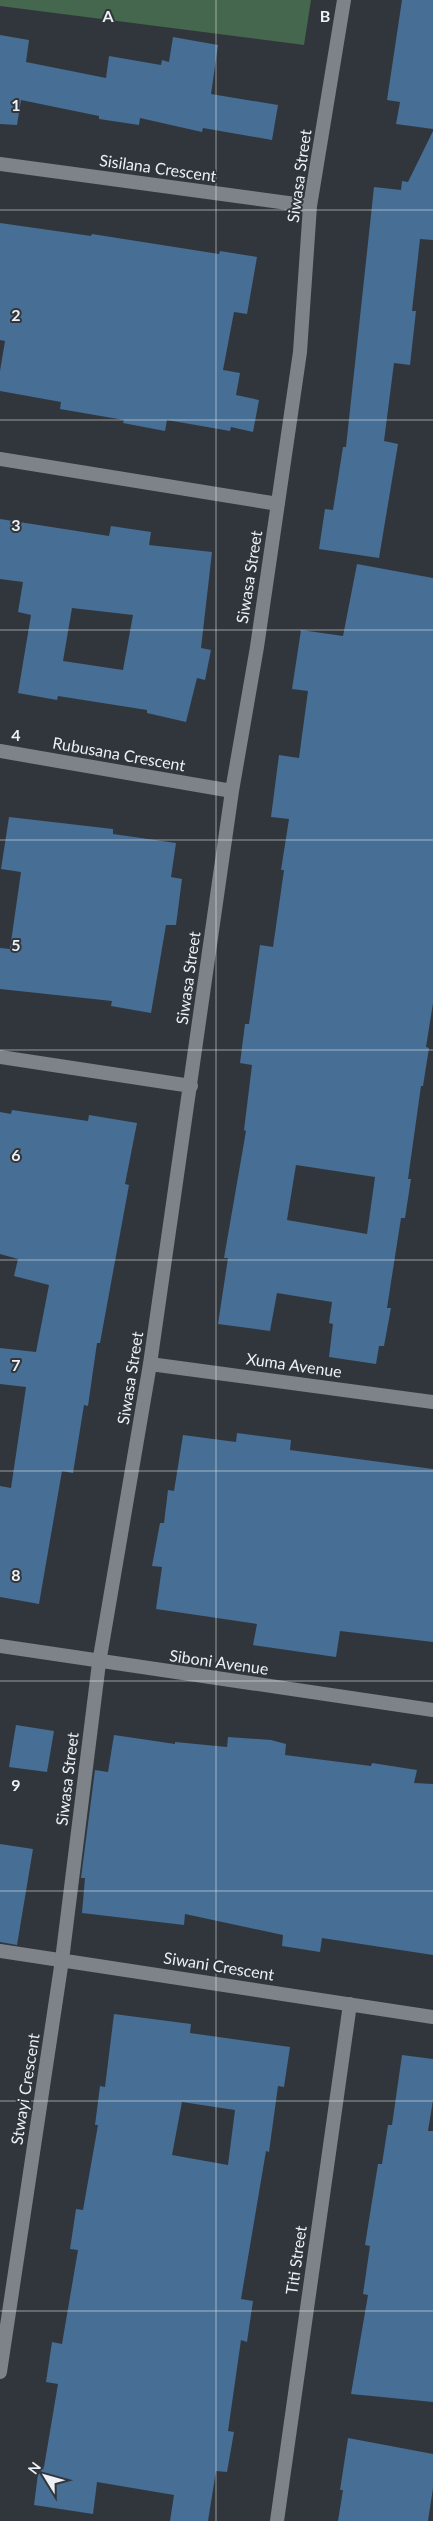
<svg xmlns="http://www.w3.org/2000/svg" width="433" height="2521" font-family="Lato,sans-serif">
  <style>
    .green { fill: #45674d }
    .building { fill: #476e94; fill-rule: evenodd }
    .lines { fill: none; stroke-linecap: round; stroke-linejoin: round }
    .minor { stroke: #7d8389; stroke-width: 14 }
    .grid { fill: none; stroke: #edf0f4; stroke-width: 1; stroke-opacity: 0.55 }
    .labels { text-anchor: middle; stroke-width: 4; stroke-linejoin: round; paint-order: stroke }
    .street-label { font-size: 16px; fill: #edf0f4; stroke: #31363c }
    .grid-label { font-size: 16px; text-anchor: middle; font-weight: bold; fill: #edf0f4; stroke: #31363c; stroke-width: 4; stroke-linejoin: round; paint-order: stroke }
  </style>
  <rect width="100%" height="100%" fill="#31363c"/>
  <path class="green" d="M 0,0 L 311,0 L 304,45 L 0,6 Z"/>
  <path class="building" d="M 402,0 L 433,0 L 433,129 L 396,124 L 400,102 L 387,100 Z
    M 0,35 L 29,40 L 26,62 L 106,78 L 109,56 L 161,65 L 162,60 L 169,62 L 173,37 L 218,45 L 211,94 L 278,105 L 272,140 L 203,128 L 202,132 L 140,118 L 139,125 L 99,119 L 99,116 L 21,100 L 17,125 L 0,124 Z
    M 433,131 L 433,240 L 420,239 L 412,311 L 416,311 L 410,365 L 394,363 L 384,441 L 398,444 L 379,558 L 319,549 L 325,509 L 333,510 L 343,447 L 346,447 L 374,187 L 401,190 L 402,181 L 408,182 Z
    M 0,223 L 91,236 L 92,234 L 219,254 L 220,251 L 257,257 L 247,314 L 234,312 L 223,370 L 240,373 L 236,395 L 259,400 L 253,432 L 231,427 L 230,431 L 167,420 L 165,431 L 123,423 L 124,420 L 60,409 L 61,402 L 0,391 L 0,371 L 5,341 L 0,340 Z
    M 0,519 L 109,536 L 111,526 L 151,532 L 149,545 L 212,552 L 201,648 L 211,650 L 205,680 L 197,678 L 186,722 L 147,713 L 147,710 L 58,696 L 57,700 L 18,693 L 31,615 L 18,612 L 23,582 L 0,579 ZM 72,608 L 133,615 L 123,670 L 63,661 Z
    M 357,564 L 433,578 L 433,1003 L 426,1047 L 429,1048 L 423,1086 L 421,1086 L 408,1179 L 411,1179 L 405,1218 L 401,1218 L 387,1308 L 391,1308 L 384,1346 L 379,1346 L 376,1364 L 329,1357 L 333,1324 L 329,1323 L 332,1302 L 277,1293 L 270,1331 L 218,1324 L 228,1258 L 224,1258 L 246,1131 L 244,1130 L 252,1065 L 240,1063 L 245,1024 L 249,1024 L 260,945 L 273,947 L 284,870 L 281,870 L 289,819 L 271,817 L 279,755 L 299,758 L 308,691 L 292,689 L 301,630 L 343,636 ZM 296,1165 L 375,1177 L 367,1234 L 287,1220 Z
    M 9,817 L 113,829 L 113,834 L 176,843 L 171,877 L 182,879 L 176,925 L 166,925 L 151,1013 L 111,1006 L 112,1001 L 0,989 L 0,948 L 10,949 L 21,872 L 1,869 Z
    M 12,1110 L 88,1121 L 89,1115 L 137,1123 L 125,1184 L 129,1185 L 100,1343 L 97,1343 L 88,1406 L 84,1405 L 73,1473 L 62,1471 L 39,1604 L 0,1597 L 0,1486 L 11,1488 L 26,1387 L 0,1384 L 0,1348 L 36,1352 L 49,1285 L 14,1276 L 18,1259 L 0,1254 L 0,1112 L 11,1114 Z
    M 237,1433 L 291,1440 L 290,1450 L 433,1469 L 433,1642 L 340,1631 L 336,1657 L 253,1645 L 257,1624 L 156,1609 L 162,1567 L 152,1566 L 160,1523 L 164,1523 L 168,1490 L 174,1491 L 183,1435 L 236,1442 Z
    M 16,1725 L 54,1731 L 47,1772 L 9,1767 Z
    M 114,1735 L 175,1744 L 175,1742 L 227,1747 L 228,1737 L 271,1740 L 286,1744 L 285,1755 L 371,1766 L 372,1763 L 417,1770 L 414,1783 L 433,1784 L 433,1955 L 322,1938 L 320,1952 L 282,1946 L 283,1935 L 185,1914 L 184,1925 L 82,1913 L 85,1878 L 81,1878 L 95,1770 L 108,1772 Z
    M 0,1844 L 33,1849 L 17,1945 L 0,1942 Z
    M 114,2014 L 191,2024 L 190,2033 L 290,2047 L 284,2087 L 278,2086 L 269,2152 L 266,2151 L 241,2299 L 253,2301 L 247,2342 L 241,2340 L 228,2431 L 234,2432 L 227,2472 L 216,2471 L 208,2521 L 170,2521 L 174,2495 L 97,2482 L 93,2514 L 34,2505 L 39,2466 L 44,2467 L 58,2384 L 46,2382 L 52,2342 L 62,2344 L 78,2250 L 70,2249 L 76,2209 L 83,2210 L 98,2125 L 95,2125 L 100,2086 L 105,2087 ZM 182,2102 L 235,2110 L 228,2165 L 172,2155 Z
    M 402,2055 L 433,2059 L 433,2100 L 428,2131 L 433,2131 L 433,2402 L 351,2394 L 368,2295 L 363,2294 L 370,2246 L 365,2245 L 378,2164 L 382,2164 L 388,2125 L 392,2125 Z
    M 348,2438 L 433,2454 L 433,2488 L 428,2521 L 338,2521 L 343,2490 L 340,2490 Z"/>
  <g class="lines">
    <path class="minor" d="M 0,164 L 310,206
      M 0,459 L 278,504
      M 0,751 L 232,791
      M 0,1057 L 191,1086
      M 150,1364 L 433,1402
      M 0,1646 L 433,1710
      M 0,1951 L 433,2017
      M 0,2372 L 62,1960 L 99,1663 L 150,1364 L 232,791 L 257,647 L 300,352 L 310,206 L 344,0
      M 277,2521 L 350,2004"/>
  </g>
  <path class="grid" d="M 216,0 L 216,2521M 0,210 L 433,210M 0,420 L 433,420M 0,630 L 433,630M 0,840 L 433,840M 0,1050 L 433,1050M 0,1260 L 433,1260M 0,1471 L 433,1471M 0,1681 L 433,1681M 0,1891 L 433,1891M 0,2101 L 433,2101M 0,2311 L 433,2311"/>
  <g class="labels">
    <g class="street-label">
      <text transform="translate(158 168) rotate(8)" y="6">Sisilana Crescent</text>
      <text transform="translate(299 176) rotate(-82)" y="6">Siwasa Street</text>
      <text transform="translate(249 577) rotate(-81)" y="6">Siwasa Street</text>
      <text transform="translate(119 754) rotate(10)" y="6">Rubusana Crescent</text>
      <text transform="translate(188 978) rotate(-82)" y="6">Siwasa Street</text>
      <text transform="translate(294 1365) rotate(8)" y="6">Xuma Avenue</text>
      <text transform="translate(130 1378) rotate(-81)" y="6">Siwasa Street</text>
      <text transform="translate(219 1662) rotate(8)" y="6">Siboni Avenue</text>
      <text transform="translate(67 1779) rotate(-83)" y="6">Siwasa Street</text>
      <text transform="translate(219 1966) rotate(9)" y="6">Siwani Crescent</text>
      <text transform="translate(25 2089) rotate(-81)" y="6">Stwayi Crescent</text>
      <text transform="translate(296 2260) rotate(-82)" y="6">Titi Street</text>
    </g>
  </g>
  <g class="grid-label">
    <text x="108" y="22">A</text>
    <text x="325" y="22">B</text>
    <text x="16" y="111">1</text>
    <text x="16" y="321">2</text>
    <text x="16" y="531">3</text>
    <text x="16" y="741">4</text>
    <text x="16" y="951">5</text>
    <text x="16" y="1161">6</text>
    <text x="16" y="1371">7</text>
    <text x="16" y="1581">8</text>
    <text x="16" y="1791">9</text>
  </g>
  <g transform="translate(45 2476) rotate(307)" stroke="#31363c" stroke-width="4" paint-order="stroke">
  <path d="M0-4L9 19L0 12L-9 19Z" fill="#edf0f4"/>
  <text y="-8" font-size="14" font-weight="bold" text-anchor="middle" fill="#edf0f4">N</text>
  </g>
</svg>
